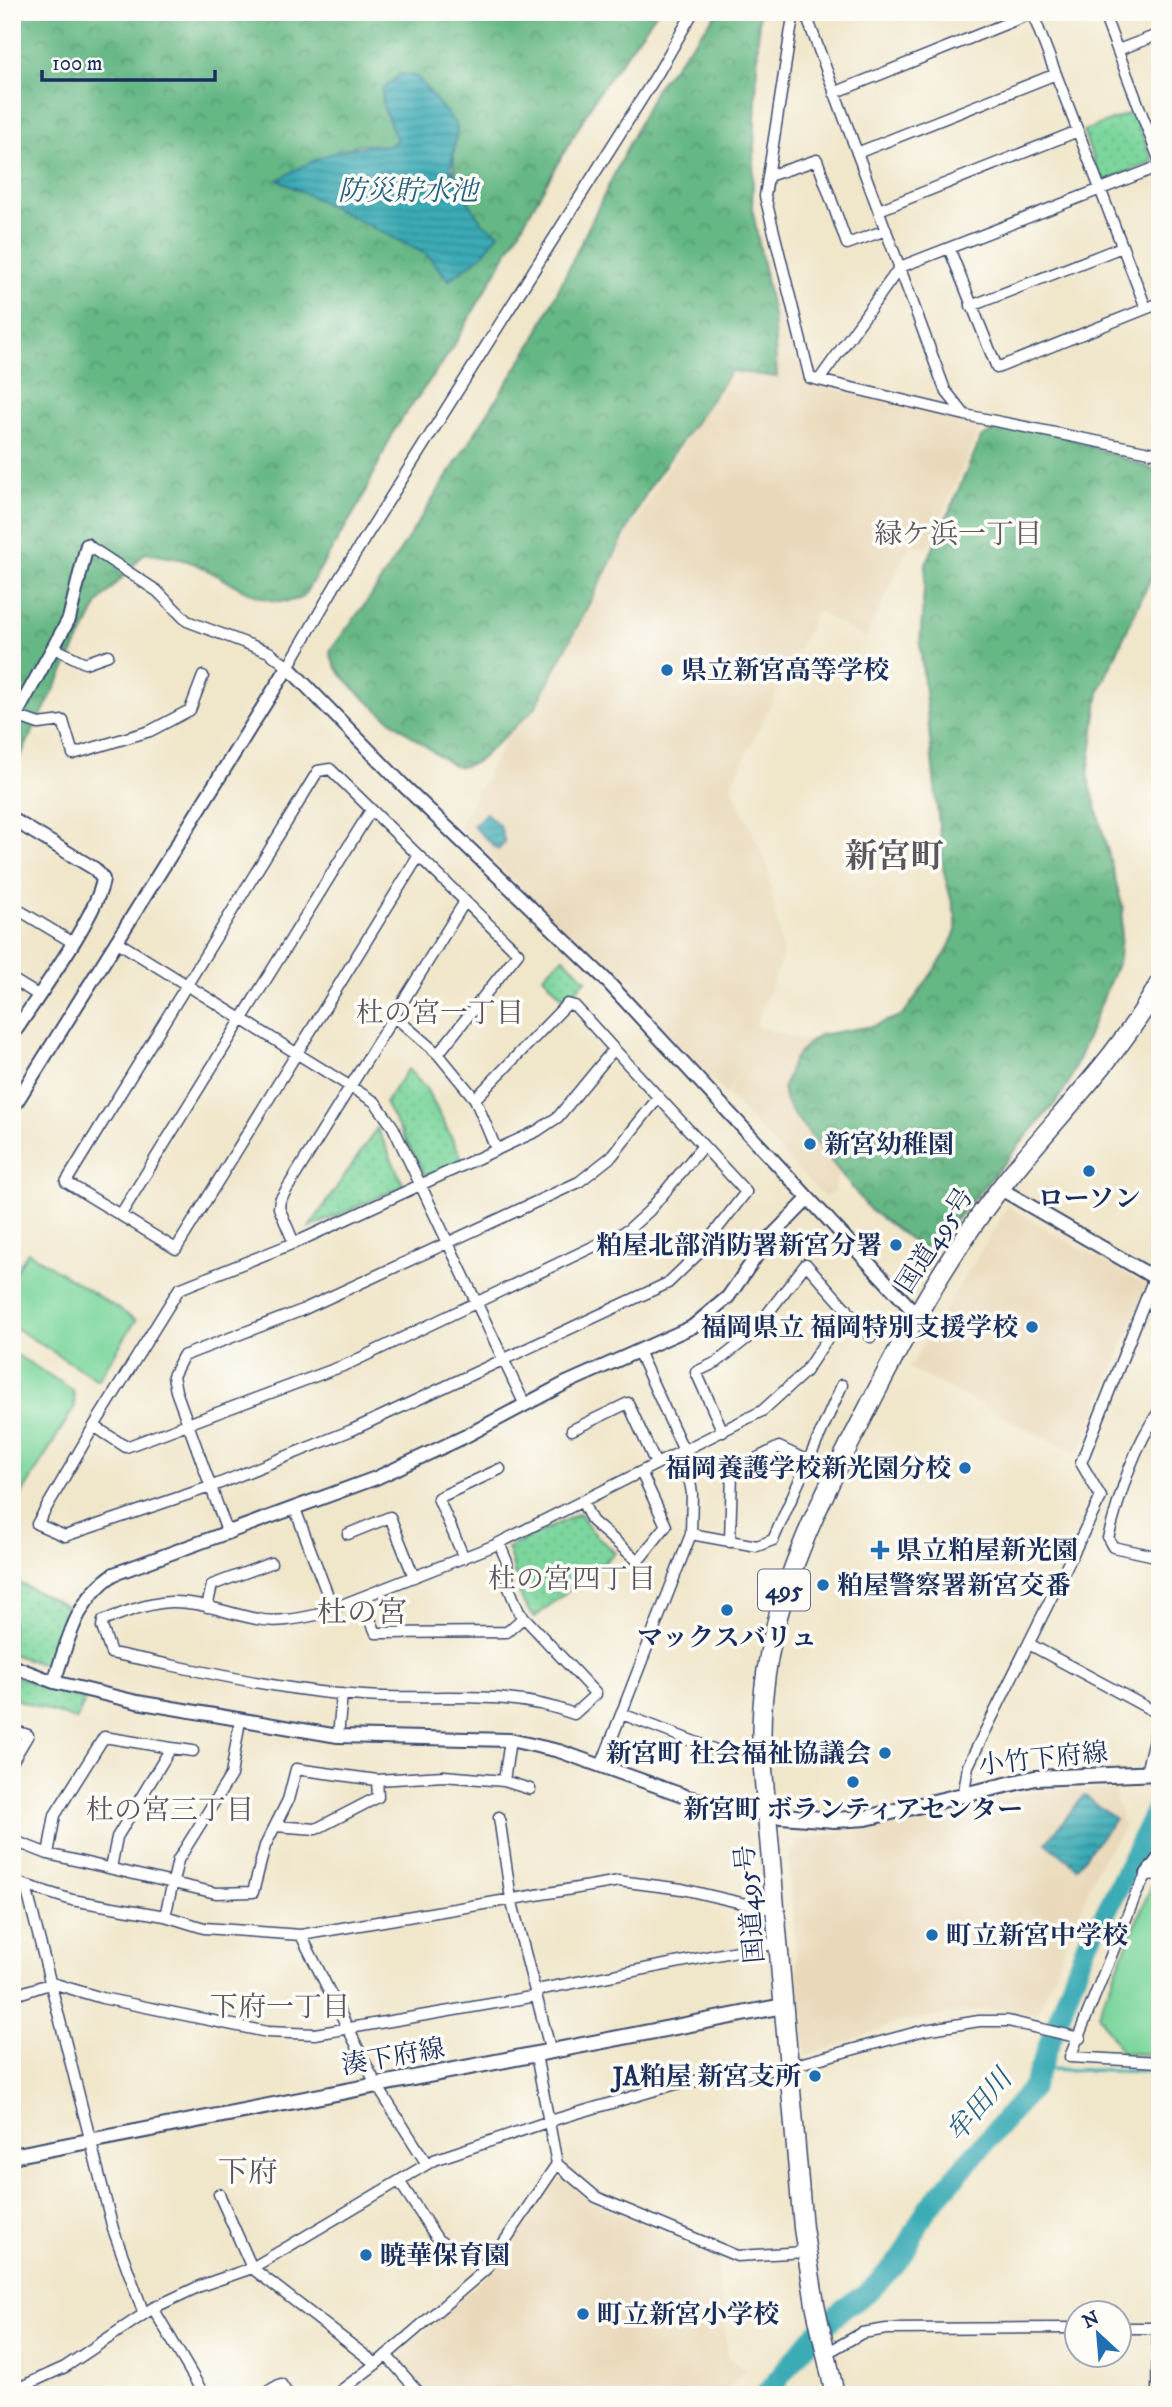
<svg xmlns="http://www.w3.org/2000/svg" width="1172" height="2407" font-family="'IM FELL DW Pica','Noto Serif JP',serif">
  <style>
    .built { fill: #e9d9ba }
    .forest { fill: url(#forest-crowns); stroke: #407371; stroke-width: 2; fill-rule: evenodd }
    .park { fill: url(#park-dots); stroke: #4c827d; stroke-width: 2 }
    .pitch { fill: #7cd69c; stroke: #4c827d; stroke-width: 2 }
    .water { fill: url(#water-rules); stroke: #2a6d8a; stroke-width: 2 }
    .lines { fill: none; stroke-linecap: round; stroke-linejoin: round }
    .stream { stroke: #3aabb5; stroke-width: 3.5 }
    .river { stroke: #3aabb5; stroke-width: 21 }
    .minor-casing { stroke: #3b4a6e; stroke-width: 13 }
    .tertiary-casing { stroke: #3b4a6e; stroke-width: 16 }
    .secondary-casing { stroke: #3b4a6e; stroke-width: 18 }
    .trunk-casing { stroke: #3b4a6e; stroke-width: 21 }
    .minor { stroke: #fff; stroke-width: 10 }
    .tertiary { stroke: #fff; stroke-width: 12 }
    .secondary { stroke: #fff; stroke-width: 14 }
    .trunk { stroke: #fff; stroke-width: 18 }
    .poi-dot { fill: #1f6fb2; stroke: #fdfcf7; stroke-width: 2.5 }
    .labels { text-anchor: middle; stroke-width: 7; stroke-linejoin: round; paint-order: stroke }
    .shield { fill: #fdfcf7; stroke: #5f6c8c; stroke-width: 2 }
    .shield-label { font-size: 24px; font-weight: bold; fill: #1b2f5e }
    .poi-label { font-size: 26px; font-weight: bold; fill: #1b2f5e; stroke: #fdfcf7; text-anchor: start }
    .street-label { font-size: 26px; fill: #1b2f5e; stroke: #fdfcf7 }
    .water-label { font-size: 28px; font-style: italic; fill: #276181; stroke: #fdfcf7 }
    .neighbourhood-label { font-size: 28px; fill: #5c565f; stroke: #fdfcf7 }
    .quarter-label { font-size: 30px; fill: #5c565f; stroke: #fdfcf7 }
    .district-label { font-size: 33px; font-weight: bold; fill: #5c565f; stroke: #fdfcf7 }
  </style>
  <defs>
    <pattern id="forest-crowns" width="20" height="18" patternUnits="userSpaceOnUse" patternTransform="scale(1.75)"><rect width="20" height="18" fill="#65b784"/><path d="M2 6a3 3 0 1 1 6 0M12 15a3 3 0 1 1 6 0" fill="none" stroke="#52956f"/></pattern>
    <pattern id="park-dots" width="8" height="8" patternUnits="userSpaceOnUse" patternTransform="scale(1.75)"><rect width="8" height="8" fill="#7cd69c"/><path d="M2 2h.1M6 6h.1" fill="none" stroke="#6bb889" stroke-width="1.8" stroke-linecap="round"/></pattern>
    <pattern id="water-rules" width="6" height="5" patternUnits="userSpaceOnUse" patternTransform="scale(1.75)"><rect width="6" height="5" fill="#3aabb5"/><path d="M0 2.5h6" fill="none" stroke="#308c96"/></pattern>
  </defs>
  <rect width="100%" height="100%" fill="#fdfcf7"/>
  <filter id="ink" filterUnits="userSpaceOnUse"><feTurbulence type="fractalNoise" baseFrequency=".0143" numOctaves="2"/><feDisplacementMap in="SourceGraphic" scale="14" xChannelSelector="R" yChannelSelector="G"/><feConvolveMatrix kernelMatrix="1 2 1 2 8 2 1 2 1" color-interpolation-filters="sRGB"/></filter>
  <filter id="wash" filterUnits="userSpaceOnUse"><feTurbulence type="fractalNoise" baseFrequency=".00686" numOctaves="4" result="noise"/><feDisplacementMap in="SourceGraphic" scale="28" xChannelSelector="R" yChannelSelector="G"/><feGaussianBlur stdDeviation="1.57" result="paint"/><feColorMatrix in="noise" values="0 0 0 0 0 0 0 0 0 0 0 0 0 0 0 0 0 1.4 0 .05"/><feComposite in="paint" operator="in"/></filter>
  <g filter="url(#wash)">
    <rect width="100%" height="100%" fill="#f0e6ca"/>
    <path class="built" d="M 791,298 L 806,381 L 981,426 L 928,548 L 910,544 L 866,638 L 817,611 L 731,785 L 767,865 L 783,955 L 755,1026 L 871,1060 L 833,1193 L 824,1197 L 728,1096 L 744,1054 L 727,1095 L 459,826 L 527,701 L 716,390 Z
      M 1008,1207 L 1147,1286 L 1078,1455 L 909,1368 Z
      M 1041,1790 L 1117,1790 L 1116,1800 L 1125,1827 L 1100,1862 L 1037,2014 L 986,2008 L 903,2021 L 805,2057 L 788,1859 L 799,1842 L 838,1832 L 902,1825 L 942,1811 Z
      M 556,2174 L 591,2202 L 717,2256 L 728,2357 L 744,2370 L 724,2395 L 428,2395 L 395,2358 L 492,2271 Z"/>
    <path class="forest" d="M 12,12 L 657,12 L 597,95 L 450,352 L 394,430 L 361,501 L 303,597 C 266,614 227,577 193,563 C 178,557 160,556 145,553 L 99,602 L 12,772 ZM 383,106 L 457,126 C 449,181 454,179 483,224 L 450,280 L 426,254 L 279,180 L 358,144 L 389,146 L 397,140 Z
      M 718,12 L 759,12 L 752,207 L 773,315 L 777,377 L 731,371 L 649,488 L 535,708 L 477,762 L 461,767 L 452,765 C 425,745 331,683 330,651 L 371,596 L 533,342 L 656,88 Z
      M 1025,422 L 1160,472 L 1160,558 L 1099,691 L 1088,776 L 1123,909 L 1119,959 L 1069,1082 L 1056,1102 L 940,1238 L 922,1248 L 870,1210 L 792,1112 L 786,1102 L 783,1088 L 794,1059 L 807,1044 L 820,1035 L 873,1026 L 903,1015 L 946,953 L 956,931 L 956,917 L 944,873 L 920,644 L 926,564 L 981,438 L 1008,423 Z"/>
    <path class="park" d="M 1133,112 L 1153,162 L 1102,182 L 1083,131 Z
      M 563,957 L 586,980 L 565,1000 L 543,976 Z
      M 408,1069 L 427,1090 L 463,1160 L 426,1177 L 385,1103 Z
      M 377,1128 L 404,1186 L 309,1228 Z
      M 580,1513 L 590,1529 L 615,1553 L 535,1617 C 513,1597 518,1573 507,1548 Z
      M 12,1580 L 67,1606 L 47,1666 L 12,1654 Z
      M 12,1675 L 85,1700 L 76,1720 L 12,1698 Z"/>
    <path class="pitch" d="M 28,1252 L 136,1320 L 98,1380 L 12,1326 L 12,1277 Z
      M 12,1352 L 73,1390 L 75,1406 L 12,1511 Z
      M 1153,1882 L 1160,1883 L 1160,2055 L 1122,2053 L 1098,2014 Z"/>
    <path class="water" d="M 401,74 L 417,77 L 457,126 L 451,168 L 458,186 L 483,224 L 499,233 L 481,256 L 449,280 L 426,254 L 278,180 C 317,157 343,144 389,146 L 397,140 L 383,106 L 382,90 Z
      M 486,813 L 500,826 L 505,843 L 498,850 L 473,826 Z
      M 1084,1795 L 1115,1819 L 1077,1867 L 1046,1843 Z"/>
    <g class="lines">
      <path class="stream" d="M 1042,2069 L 1160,2072"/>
      <path class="river" d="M 765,2395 L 811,2339 L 844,2308 L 869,2292 L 901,2258 L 927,2209 L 1033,2087 L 1087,1942 L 1102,1920 L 1160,1802"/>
    </g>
  </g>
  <g filter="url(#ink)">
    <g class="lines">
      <g class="minor-casing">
        <path id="minor" d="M 797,12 L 792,23 L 765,196 L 810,378 L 965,415
          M 805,12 L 945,390 L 965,415 L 1160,454
          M 1032,12 L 1146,308
          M 1103,12 L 1160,162
          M 1118,50 L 1160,34
          M 834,93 L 1035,12
          M 857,153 L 1056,74
          M 768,176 L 817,160 L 847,244 L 886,230
          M 879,210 L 1078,131
          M 949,248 L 997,368 L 1160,303
          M 971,306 L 1122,247
          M 819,380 L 900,267 L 1160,166
          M 87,545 L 157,591 L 187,621 L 269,652 L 288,667 L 336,584 L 658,73 L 693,12
          M 54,648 L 85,663 L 108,655
          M 16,716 L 39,724 L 63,721 L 73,754 L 150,731 L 190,710 L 203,676
          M 418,857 L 176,1249 L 66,1182 L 318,771 L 330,769 L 518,953 L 438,1054
          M 12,906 L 72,942
          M 116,941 L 375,1102 L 393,1127 L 525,1405
          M 12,979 L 38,995
          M 395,1017 L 438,1054 L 475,1099 L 496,1149
          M 614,1049 L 746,1192 L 697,1255 L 668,1283 L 352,1430 L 213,1486 L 65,1536 L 37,1524 L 94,1426 L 179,1289 L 299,1241 L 537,1131 L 558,1117 Z
          M 475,1099 L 567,1004 L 575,1006 L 614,1049
          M 121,1214 L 371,810
          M 294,1243 L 279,1208 L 280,1200 L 464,903
          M 1160,1410 C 1132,1449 1121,1492 1108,1538 L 1113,1547 L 1160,1557
          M 94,1426 L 126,1447 L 348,1364 L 628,1230 L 649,1211 L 702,1147
          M 572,1430 L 628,1403 L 656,1464
          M 723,1432 L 696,1372 L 717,1362 L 750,1336 L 806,1264 L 871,1337
          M 582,1501 L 592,1521 L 638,1561 L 666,1526 L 641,1472
          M 295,1509 L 333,1609
          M 228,1534 L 176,1391 L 173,1376 L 183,1356 L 300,1311 L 579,1182 L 612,1156 L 658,1098
          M 348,1534 L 390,1517 L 414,1577
          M 691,1534 L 757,1546 L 773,1540 L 842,1385
          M 730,1542 L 732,1471 L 779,1447 L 808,1461
          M 499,1543 L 507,1562 L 509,1588 L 519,1612 L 596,1694 L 574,1714 C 507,1688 433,1701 363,1696 C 279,1691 194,1669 111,1653 L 102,1627 L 103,1621 C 124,1612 148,1603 171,1602 C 200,1601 229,1614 257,1619 C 276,1623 297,1619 316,1615 L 493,1546 L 762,1411 L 805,1372 L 847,1309
          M 464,1558 L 438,1498 L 500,1469
          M 361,1598 L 376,1633 L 507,1632 L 524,1617
          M 207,1607 L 212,1585 L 271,1563
          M 1029,1644 L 1159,1714
          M 622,1714 L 734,1757
          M 12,1730 L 28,1735 L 12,1762
          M 338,1736 L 342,1694
          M 171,1748 L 193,1751
          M 601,1766 L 691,1534 L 692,1493 L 684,1451 L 638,1351
          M 1146,1773 L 1160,1713
          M 504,1781 L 530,1789
          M 964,1792 L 968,1766 L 1101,1497 L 1081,1463 L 1154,1278
          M 499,1817 L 511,1899 L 551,2052
          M 275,1826 L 316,1829 L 378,1797 L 377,1780
          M 12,1840 L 48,1854 L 216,1893 L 253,1892 L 265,1846 L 288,1800 L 296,1769 L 377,1780 L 444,1776 L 504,1781 L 510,1740
          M 48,1854 L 55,1815 L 104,1737 L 171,1748 L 117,1837 L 111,1868
          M 1160,1875 L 1147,1874 L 1136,1894 L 1070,2057 L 1160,2062
          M 12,1881 L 72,1900 L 165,1916 L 204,1928 L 301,1935 L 619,1881 L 682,1889 L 763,1908 L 775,1908
          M 26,1887 L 113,2229 L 144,2314
          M 165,1916 L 178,1860 L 231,1775 L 240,1720
          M 301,1935 L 376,2084 L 427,2164
          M 12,1996 L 52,1983 L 102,1998 L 267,2032 L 315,2034 L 531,1997 L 542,1989 L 778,1943
          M 536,2055 L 557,2164 L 596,2197 L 737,2256 L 806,2252
          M 399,2181 L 438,2240 L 486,2269
          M 219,2194 L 252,2268 L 376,2364
          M 153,2308 L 204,2395
          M 1120,2328 L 1160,2328
          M 825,2354 L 862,2333 L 887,2329 L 1078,2328
          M 386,2355 L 421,2395
          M 12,2391 L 65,2367 L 153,2308 L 200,2286 L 252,2268 L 434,2160 L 550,2121 L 676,2084 L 788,2067 L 925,2030 L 979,2021 L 1008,2021 L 1080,2038
          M 261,2395 L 281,2384 L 288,2395
          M 335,2395 L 376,2364 L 486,2269 L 557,2164
          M 1157,2395 L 1158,2328"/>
      </g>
      <g class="tertiary-casing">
        <path id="tertiary" d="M 12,722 L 69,619 L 87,545
          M 12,819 L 95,869 L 103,879 C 99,913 33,1003 12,1036
          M 12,1109 L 288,667 L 403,785 L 604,978 L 916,1314
          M 999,1188 L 1160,1281
          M 12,1666 L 54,1682 L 137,1702 L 338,1736 L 510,1740 L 559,1751 L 688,1797 L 768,1815
          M 54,1682 C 68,1640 76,1600 114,1574 L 376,1478 L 464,1437 L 564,1384 L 692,1327 L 728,1297 L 766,1242 L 808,1199
          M 1147,1874 L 1160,1857"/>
      </g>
      <g class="secondary-casing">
        <path id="secondary" d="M 768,1815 L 835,1820 L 866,1818 L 1035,1778 L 1160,1773
          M 12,2156 L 783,2006"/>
      </g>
      <g class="trunk-casing">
        <path id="trunk" d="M 835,2395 L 815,2304 L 803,2228 L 762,1758 C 755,1625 811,1518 870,1404 C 908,1329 947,1257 998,1191 C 1052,1120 1117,1061 1160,982"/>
      </g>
      <use href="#minor" class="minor"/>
      <use href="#tertiary" class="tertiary"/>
      <use href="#secondary" class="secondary"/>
      <use href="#trunk" class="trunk"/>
    </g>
  </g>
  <g class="poi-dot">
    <circle cx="667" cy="670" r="7"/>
    <circle cx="810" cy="1144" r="7"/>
    <circle cx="1089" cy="1171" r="7"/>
    <circle cx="896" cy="1245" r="7"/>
    <circle cx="1032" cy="1327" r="7"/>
    <circle cx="965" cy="1468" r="7"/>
    <path d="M876.5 1539.5h7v7h7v7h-7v7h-7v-7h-7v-7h7z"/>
    <circle cx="823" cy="1585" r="7"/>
    <circle cx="727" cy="1610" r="7"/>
    <circle cx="885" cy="1753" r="7"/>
    <circle cx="853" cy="1782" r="7"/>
    <circle cx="932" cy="1935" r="7"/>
    <circle cx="815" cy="2076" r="7"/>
    <circle cx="366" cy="2255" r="7"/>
    <circle cx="583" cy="2314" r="7"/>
  </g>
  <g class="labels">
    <rect class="shield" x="758" y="1569.5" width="52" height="41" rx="5"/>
    <g class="shield-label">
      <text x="784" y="1598">495</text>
    </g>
    <g class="poi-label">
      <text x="681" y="679">県立新宮高等学校</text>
      <text x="824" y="1153">新宮幼稚園</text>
      <text x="1089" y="1207" text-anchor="middle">ローソン</text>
      <text x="882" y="1254" text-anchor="end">粕屋北部消防署新宮分署</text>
      <text x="1018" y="1336" text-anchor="end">福岡県立 福岡特別支援学校</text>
      <text x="951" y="1477" text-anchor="end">福岡養護学校新光園分校</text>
      <text x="896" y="1559">県立粕屋新光園</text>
      <text x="837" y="1594">粕屋警察署新宮交番</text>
      <text x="727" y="1646" text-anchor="middle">マックスバリュ</text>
      <text x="871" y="1762" text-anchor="end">新宮町 社会福祉協議会</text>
      <text x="853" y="1818" text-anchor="middle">新宮町 ボランティアセンター</text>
      <text x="946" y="1944">町立新宮中学校</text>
      <text x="801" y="2085" text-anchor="end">JA粕屋 新宮支所</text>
      <text x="380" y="2264">暁華保育園</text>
      <text x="597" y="2323">町立新宮小学校</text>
    </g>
    <g class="street-label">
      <text transform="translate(934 1240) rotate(-57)" y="9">国道495号</text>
      <text transform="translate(1043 1758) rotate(-6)" y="9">小竹下府線</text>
      <text transform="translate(749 1904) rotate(-95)" y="9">国道495号</text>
      <text transform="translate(393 2056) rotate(-10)" y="9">湊下府線</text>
    </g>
    <g class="water-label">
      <text x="408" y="200">防災貯水池</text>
      <text transform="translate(978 2105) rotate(-50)" y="10">牟田川</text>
    </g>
    <g class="neighbourhood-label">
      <text x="958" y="543">緑ケ浜一丁目</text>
      <text x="440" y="1022">杜の宮一丁目</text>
      <text x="572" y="1588">杜の宮四丁目</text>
      <text x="170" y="1819">杜の宮三丁目</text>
      <text x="280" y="2016">下府一丁目</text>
    </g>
    <g class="quarter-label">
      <text x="362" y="1622">杜の宮</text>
      <text x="248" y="2182">下府</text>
    </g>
    <g class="district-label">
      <text x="894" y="867">新宮町</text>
    </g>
  </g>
  <rect width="1172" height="2407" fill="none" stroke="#fdfcf7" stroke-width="42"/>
  <g transform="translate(1098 2334) rotate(334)"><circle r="33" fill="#fdfcf7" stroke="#a3aaba" stroke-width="2"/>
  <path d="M0-5L12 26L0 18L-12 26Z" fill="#1f6fb2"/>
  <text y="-10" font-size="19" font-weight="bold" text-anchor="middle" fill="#1b2f5e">N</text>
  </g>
  <path d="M42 70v10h173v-10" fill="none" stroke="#1b2f5e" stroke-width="3.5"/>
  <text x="52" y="70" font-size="21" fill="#1b2f5e" stroke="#fdfcf7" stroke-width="5" paint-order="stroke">100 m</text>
</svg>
